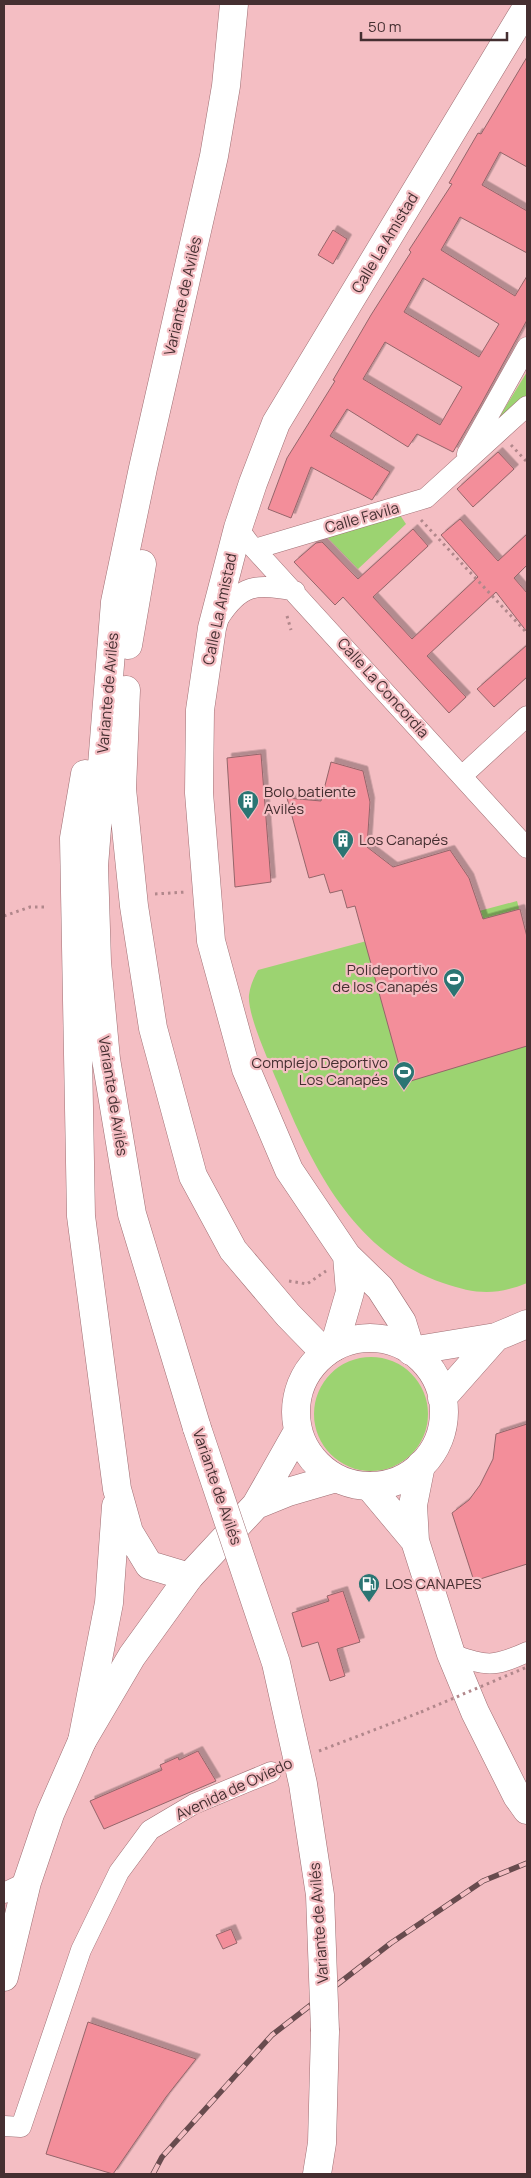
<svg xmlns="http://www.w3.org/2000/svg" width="531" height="2178" font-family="Manrope,sans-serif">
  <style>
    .green { fill: #9cd371 }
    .building { fill: #f38e9a; stroke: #95656a; fill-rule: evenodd; filter: url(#shadow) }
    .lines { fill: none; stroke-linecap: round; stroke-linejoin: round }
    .minor-casing { stroke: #9f6e73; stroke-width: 21 }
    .secondary-casing { stroke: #9f6e73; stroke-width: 29 }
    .primary-casing { stroke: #9f6e73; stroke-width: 29 }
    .trunk-casing { stroke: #9f6e73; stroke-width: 29 }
    .path { stroke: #b1878b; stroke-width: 3; stroke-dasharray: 2.5 4; stroke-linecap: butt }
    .minor { stroke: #fff; stroke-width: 20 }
    .secondary { stroke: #fff; stroke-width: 28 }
    .primary { stroke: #fff; stroke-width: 28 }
    .trunk { stroke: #fff; stroke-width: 28 }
    .rail-casing { stroke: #684b4e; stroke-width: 5.5 }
    .rail { stroke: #f4bec3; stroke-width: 4; stroke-dasharray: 11; stroke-linecap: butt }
    .trunk-bridge-casing { stroke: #9f6e73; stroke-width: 29; stroke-linecap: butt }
    .path-bridge { stroke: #b1878b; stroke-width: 3; stroke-dasharray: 2.5 4; stroke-linecap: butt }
    .trunk-bridge { stroke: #fff; stroke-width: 28 }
    .labels { text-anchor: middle; stroke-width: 4.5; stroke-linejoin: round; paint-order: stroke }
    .street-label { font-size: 15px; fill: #452f31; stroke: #f4bec3 }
    .poi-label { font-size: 15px; fill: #452f31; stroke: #f4bec3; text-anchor: start }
  </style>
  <defs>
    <filter id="shadow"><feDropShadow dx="4.5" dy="-4.5" stdDeviation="0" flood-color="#0004"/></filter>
  </defs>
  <rect width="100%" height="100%" fill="#f4bec3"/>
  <path class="green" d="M 527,372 L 527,402 L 498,419 Z
    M 400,515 L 406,524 L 358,569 L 326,536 Z
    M 517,901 L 527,938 L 527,1283 C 495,1296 475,1294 443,1283 C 352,1252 311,1164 277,1081 C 269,1062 247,1014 249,995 C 250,986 254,977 258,970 Z
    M314 1414a57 57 0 1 1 114 0a57 57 0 1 1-114 0Z"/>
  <path class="building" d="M 527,57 L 527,167 L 500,152 L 482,185 L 527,211 L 527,253 L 460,217 L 441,250 L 515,296 L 527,276 L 527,320 L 480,406 L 453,452 L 417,434 L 408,447 L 347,409 L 330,436 L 390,472 L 372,500 L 311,467 L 291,518 L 268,509 L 287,458 L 335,381 L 333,380 L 371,315 L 411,252 L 409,250 L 452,184 L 449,183 L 478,133 L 481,134 ZM 423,278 L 499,324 L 479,357 L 404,312 ZM 385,342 L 462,387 L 440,425 L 363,379 Z
    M 333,230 L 347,239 L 333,264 L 318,255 Z
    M 498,452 L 514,469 L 473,507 L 457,489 Z
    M 460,519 L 498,561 L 527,534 L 527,565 L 514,578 L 527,593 L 527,632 L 496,592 L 427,656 L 466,697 L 449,713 L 343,597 L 335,605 L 294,562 L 316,543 L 322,542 L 358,579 L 413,529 L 428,546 L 373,597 L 412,639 L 478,577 L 441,535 Z
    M 527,645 L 527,677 L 494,707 L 477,689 Z
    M 261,754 L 271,882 L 235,887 L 227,758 Z
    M 331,762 L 363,771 L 370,802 L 367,847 L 393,867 L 450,850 L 469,878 L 483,919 L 520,909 L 527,937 L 527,1046 L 404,1083 L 355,906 L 347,908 L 342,890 L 330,893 L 324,874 L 309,878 L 287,798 L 321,801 Z
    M 527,1424 L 527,1564 L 474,1581 L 452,1513 L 469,1500 L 480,1485 L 493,1459 L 496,1434 Z
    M 343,1591 L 360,1642 L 337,1649 L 345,1676 L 330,1681 L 318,1642 L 302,1647 L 292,1613 L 329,1601 L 327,1596 Z
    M 198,1751 L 216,1781 L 104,1829 L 90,1801 L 162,1770 L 160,1765 L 178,1757 L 179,1760 Z
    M 231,1929 L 237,1943 L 223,1949 L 216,1935 Z
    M 88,2022 L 196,2059 L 166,2097 L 113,2174 L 46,2154 Z"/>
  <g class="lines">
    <g class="minor-casing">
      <path id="minor" d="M 467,454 L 527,347
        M 238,528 L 249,543 L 527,848
        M 255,549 L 426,498 L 527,406
        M 219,618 C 241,584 256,583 295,591
        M 462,776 L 527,716
        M 451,1654 C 487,1666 492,1668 527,1652
        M 4,1893 L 27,1882
        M 4,2126 L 21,2127 L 81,1950 L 119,1872 L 150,1830 L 194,1804 L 271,1772"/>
    </g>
    <g class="secondary-casing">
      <path id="secondary" d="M 334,1347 L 350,1292 L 347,1256
        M 411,1351 L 402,1322 L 380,1288 L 347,1256 L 289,1170 L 246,1069 L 211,941 L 199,793 L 200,710 L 212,628 L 238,528 L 253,483 L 276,423 L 527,7"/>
    </g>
    <g class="primary-casing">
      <path id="primary" d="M296 1412a74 74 0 1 1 148 0a74 74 0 1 1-148 0Z
        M 411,1351 L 496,1337 L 527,1324
        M 442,1398 L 496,1337
        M 256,1505 L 288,1492 L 336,1478
        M 4,1977 L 27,1882 L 50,1814 L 82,1741 L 132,1656 L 189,1577 L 256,1505 L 298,1431"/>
    </g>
    <g class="trunk-casing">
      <path id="trunk" d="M 128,645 L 142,564
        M 126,690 L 122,789 L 134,906 L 153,1028 L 193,1176 L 233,1250 L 288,1315 L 325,1353
        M 85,774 L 74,838 L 81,1216 L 117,1489 L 129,1532 L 149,1565 L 189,1577
        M 197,1428 L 132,1214 L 106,1059 L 97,962 L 94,866 L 115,602 L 143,468 L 214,156 L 226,86 L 234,4
        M 421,1465 L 413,1505 L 415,1541 L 451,1654 L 475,1712 L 517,1796 L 527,1810
        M 369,1486 L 415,1541
        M 82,1741 L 109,1603 L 116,1506
        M 317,2174 L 322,2143 L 325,2031"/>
    </g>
    <path class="path" d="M 511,445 L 527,462
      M 421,520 L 527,633
      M 287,616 L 291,630
      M 155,894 L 186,892
      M 4,916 L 30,907 L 48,907
      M 289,1281 L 307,1284 L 326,1271
      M 319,1751 L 421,1712"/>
    <use href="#minor" class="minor"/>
    <use href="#secondary" class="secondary"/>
    <use href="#primary" class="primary"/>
    <use href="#trunk" class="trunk"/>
    <g class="rail-casing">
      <path id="rail" d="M 153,2174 L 162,2157 L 272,2035 L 391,1943 L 483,1881 L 527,1863"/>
    </g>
    <use href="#rail" class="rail"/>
    <g class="trunk-bridge-casing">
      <path id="trunk-bridge" d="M 197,1428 L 276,1663 L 303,1784 L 320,1895 L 325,2031"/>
    </g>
    <path class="path-bridge" d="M 421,1712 L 527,1667"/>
    <use href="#trunk-bridge" class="trunk-bridge"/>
  </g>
  <defs>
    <g id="building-pin" transform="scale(1.125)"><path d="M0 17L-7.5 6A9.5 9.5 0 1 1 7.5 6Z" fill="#2b7573" stroke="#f4bec3"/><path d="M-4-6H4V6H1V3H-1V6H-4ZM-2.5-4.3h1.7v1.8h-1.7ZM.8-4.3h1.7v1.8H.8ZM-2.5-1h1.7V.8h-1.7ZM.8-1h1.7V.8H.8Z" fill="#fff"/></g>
    <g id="stadium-pin" transform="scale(1.125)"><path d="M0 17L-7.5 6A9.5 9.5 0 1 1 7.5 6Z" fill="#2b7573" stroke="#f4bec3"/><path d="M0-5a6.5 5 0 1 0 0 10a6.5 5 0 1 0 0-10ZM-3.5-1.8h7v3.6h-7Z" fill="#fff"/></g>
    <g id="fuel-pin" transform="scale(1.125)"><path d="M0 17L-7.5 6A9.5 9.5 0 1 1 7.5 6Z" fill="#2b7573" stroke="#f4bec3"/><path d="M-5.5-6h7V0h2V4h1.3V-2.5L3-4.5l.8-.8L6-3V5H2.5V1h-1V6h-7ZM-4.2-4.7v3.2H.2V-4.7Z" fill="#fff"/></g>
  </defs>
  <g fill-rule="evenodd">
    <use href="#building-pin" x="248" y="801"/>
    <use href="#building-pin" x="343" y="840"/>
    <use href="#stadium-pin" x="454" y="979"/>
    <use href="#stadium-pin" x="404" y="1072"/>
    <use href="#fuel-pin" x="369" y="1584"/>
  </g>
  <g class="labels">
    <g class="street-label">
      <text transform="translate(385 243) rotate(-59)" y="5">Calle La Amistad</text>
      <text transform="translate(183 296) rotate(-77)" y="5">Variante de Avilés</text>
      <text transform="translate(362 518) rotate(-16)" y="5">Calle Favila</text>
      <text transform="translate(220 609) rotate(-78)" y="5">Calle La Amistad</text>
      <text transform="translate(383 688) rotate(48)" y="5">Calle La Concordia</text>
      <text transform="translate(108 693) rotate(-85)" y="5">Variante de Avilés</text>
      <text transform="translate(113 1096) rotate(81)" y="5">Variante de Avilés</text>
      <text transform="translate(217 1487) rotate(71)" y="5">Variante de Avilés</text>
      <text transform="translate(234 1789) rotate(-25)" y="5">Avenida de Oviedo</text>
      <text transform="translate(319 1923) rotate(-94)" y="5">Variante de Avilés</text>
    </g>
    <g class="poi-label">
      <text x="264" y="797">Bolo batiente<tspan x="264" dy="17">Avilés</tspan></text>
      <text x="359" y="845">Los Canapés</text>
      <text x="438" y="975" text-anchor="end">Polideportivo<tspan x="438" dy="17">de los Canapés</tspan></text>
      <text x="388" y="1068" text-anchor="end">Complejo Deportivo<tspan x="388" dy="17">Los Canapés</tspan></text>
      <text x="385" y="1589">LOS CANAPES</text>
    </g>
  </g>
  <rect width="531" height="2178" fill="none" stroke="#452f31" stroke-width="10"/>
  <path d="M361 32v8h146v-8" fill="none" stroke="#452f31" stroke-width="2.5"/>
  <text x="368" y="32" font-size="15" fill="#452f31" stroke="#f4bec3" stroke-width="4" paint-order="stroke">50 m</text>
</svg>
